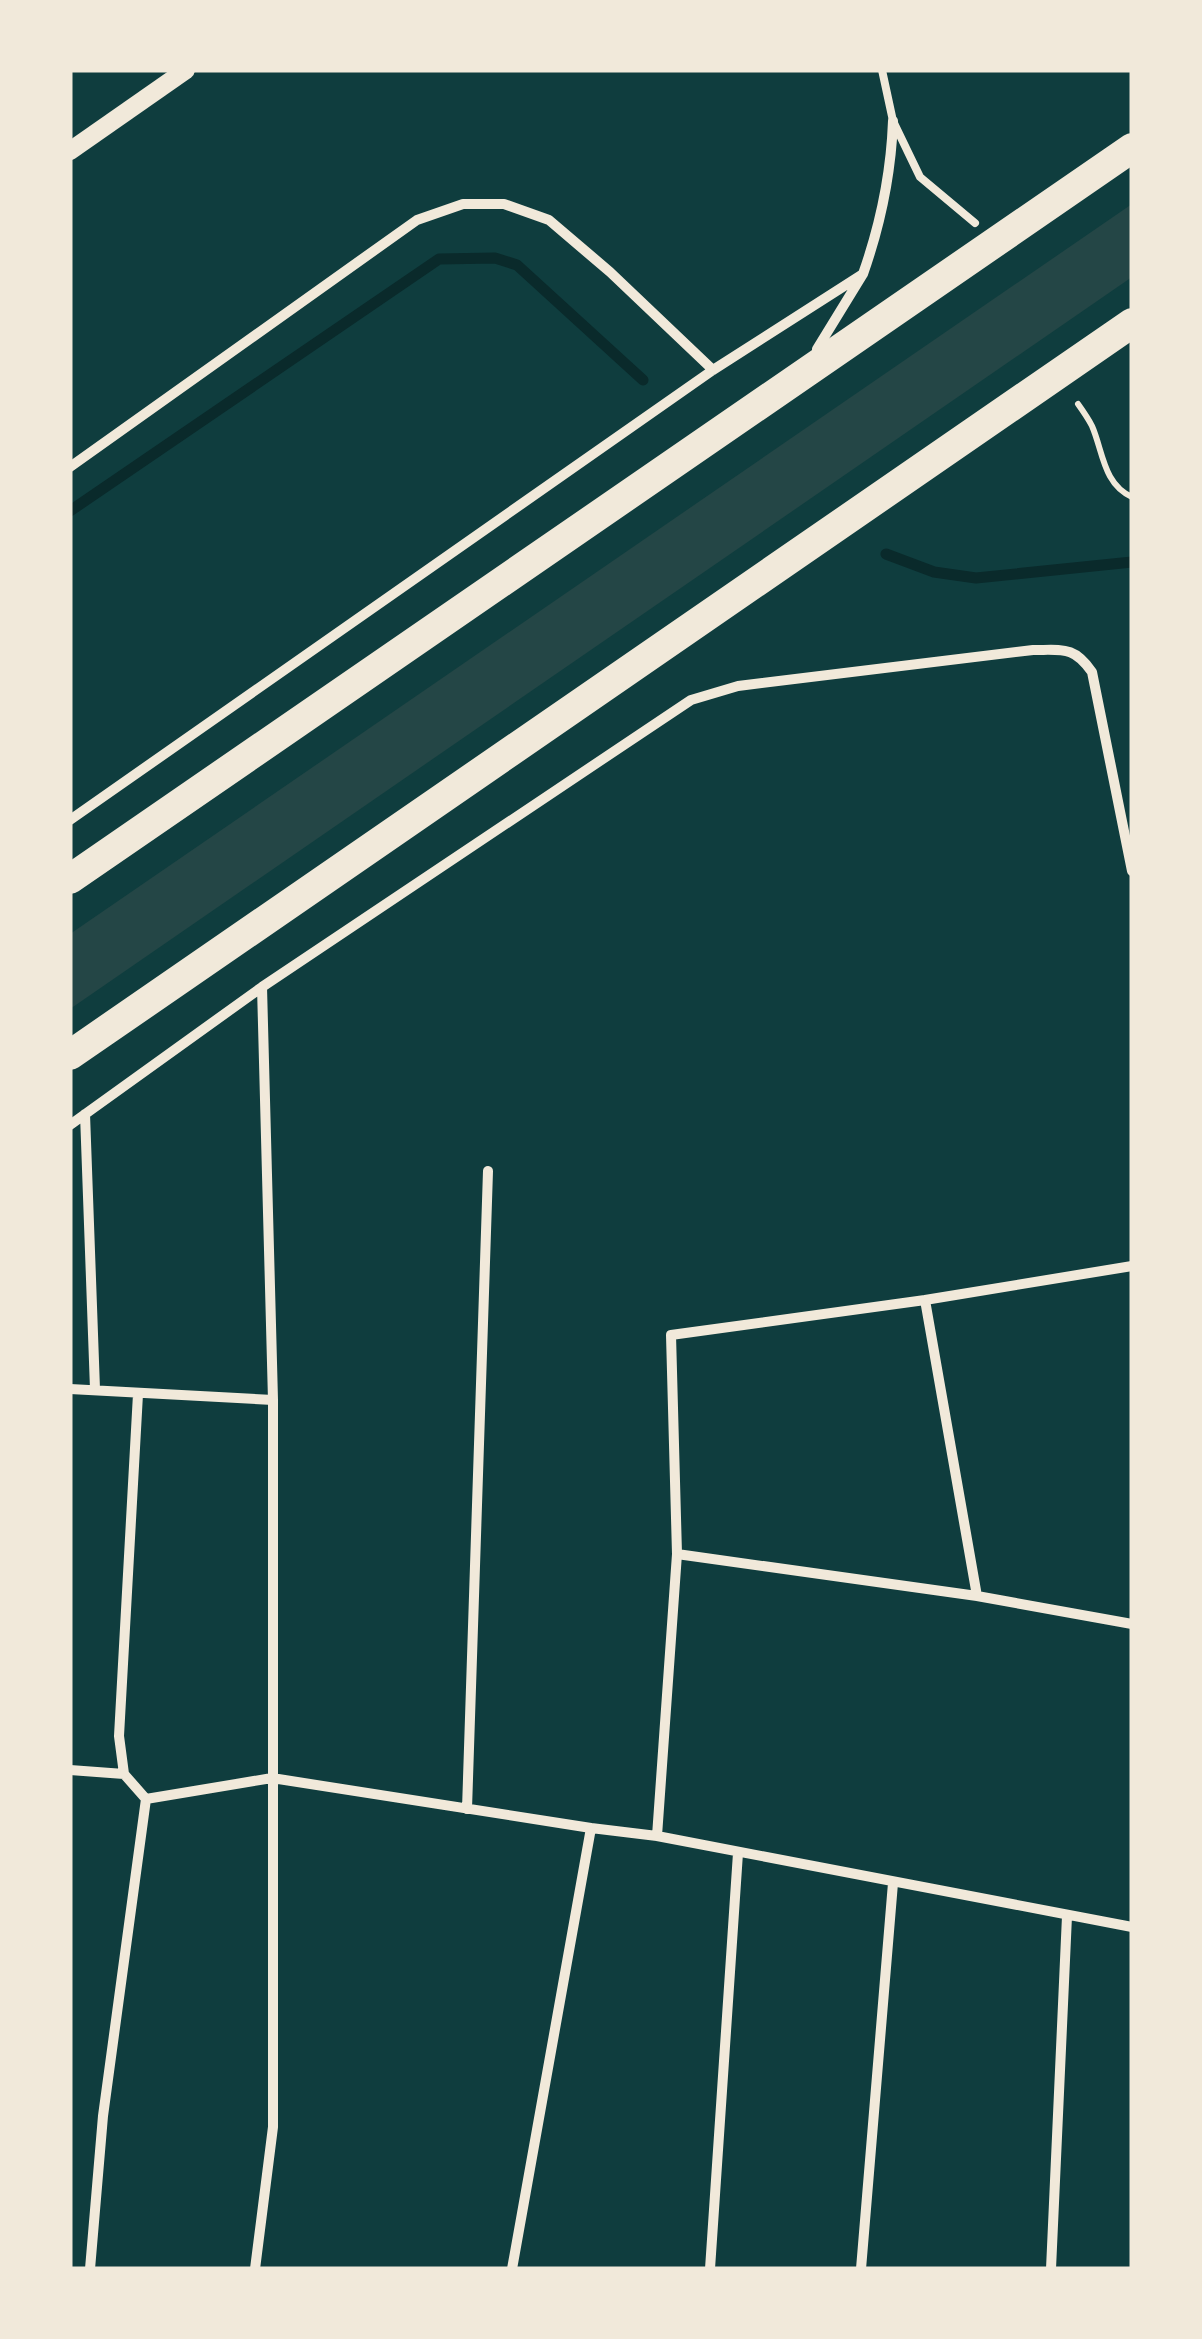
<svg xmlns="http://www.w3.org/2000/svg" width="1202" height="2339" font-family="Commissioner,sans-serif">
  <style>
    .green { fill: #244646 }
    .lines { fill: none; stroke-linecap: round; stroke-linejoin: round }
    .stream { stroke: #0a2a2b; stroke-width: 11 }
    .path { stroke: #f1e9da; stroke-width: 6 }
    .service { stroke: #f1e9da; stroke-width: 8 }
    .minor { stroke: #f1e9da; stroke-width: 10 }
    .tertiary { stroke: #f1e9da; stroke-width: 18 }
    .motorway { stroke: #f1e9da; stroke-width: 30 }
  </style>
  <rect width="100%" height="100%" fill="#0f3d3e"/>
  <path class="green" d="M 1132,204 L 1132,277 L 70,1009 L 70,934 Z"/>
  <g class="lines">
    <path class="stream" d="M 70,511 L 439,259 L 495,258 L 517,265 L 643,380
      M 886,554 L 934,572 L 976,578 L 1132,562"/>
    <path class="path" d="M 1078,404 C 1083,411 1088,418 1092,426 C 1103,451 1103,484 1132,497"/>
    <path class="service" d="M 882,70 L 893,121 L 920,177 L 975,223"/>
    <path class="minor" d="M 863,274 C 881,223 891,175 893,121
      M 70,467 L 417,220 L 463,204 L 504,204 L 549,220 L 610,272 L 713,370
      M 70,820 L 713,370 L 863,274 L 817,349
      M 85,1114 L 95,1389
      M 70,1125 L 262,987 L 691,700 L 738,686 L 1033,650 C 1063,650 1074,646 1092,672 L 1132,871
      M 925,1300 L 977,1596
      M 70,1389 L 273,1400
      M 138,1394 L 119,1736 L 124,1774 L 146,1799
      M 677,1554 L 977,1596 L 1132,1624
      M 70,1770 L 124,1774
      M 467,1809 L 488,1171
      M 657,1836 L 677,1554 L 671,1335 L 925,1300 L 1132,1266
      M 90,2269 L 103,2116 L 146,1799 L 272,1778 L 591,1828 L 657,1836 L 1132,1927
      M 255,2269 L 273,2127 L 273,1400 L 262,987
      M 512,2269 L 591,1828
      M 710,2269 L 738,1853
      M 861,2269 L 893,1883
      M 1051,2269 L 1067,1916"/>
    <path class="tertiary" d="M 70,151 L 186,70"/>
    <path class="motorway" d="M 70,879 L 1132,148
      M 70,1055 L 1132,323"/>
  </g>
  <rect width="1202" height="2339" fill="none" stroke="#f1e9da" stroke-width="145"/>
</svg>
